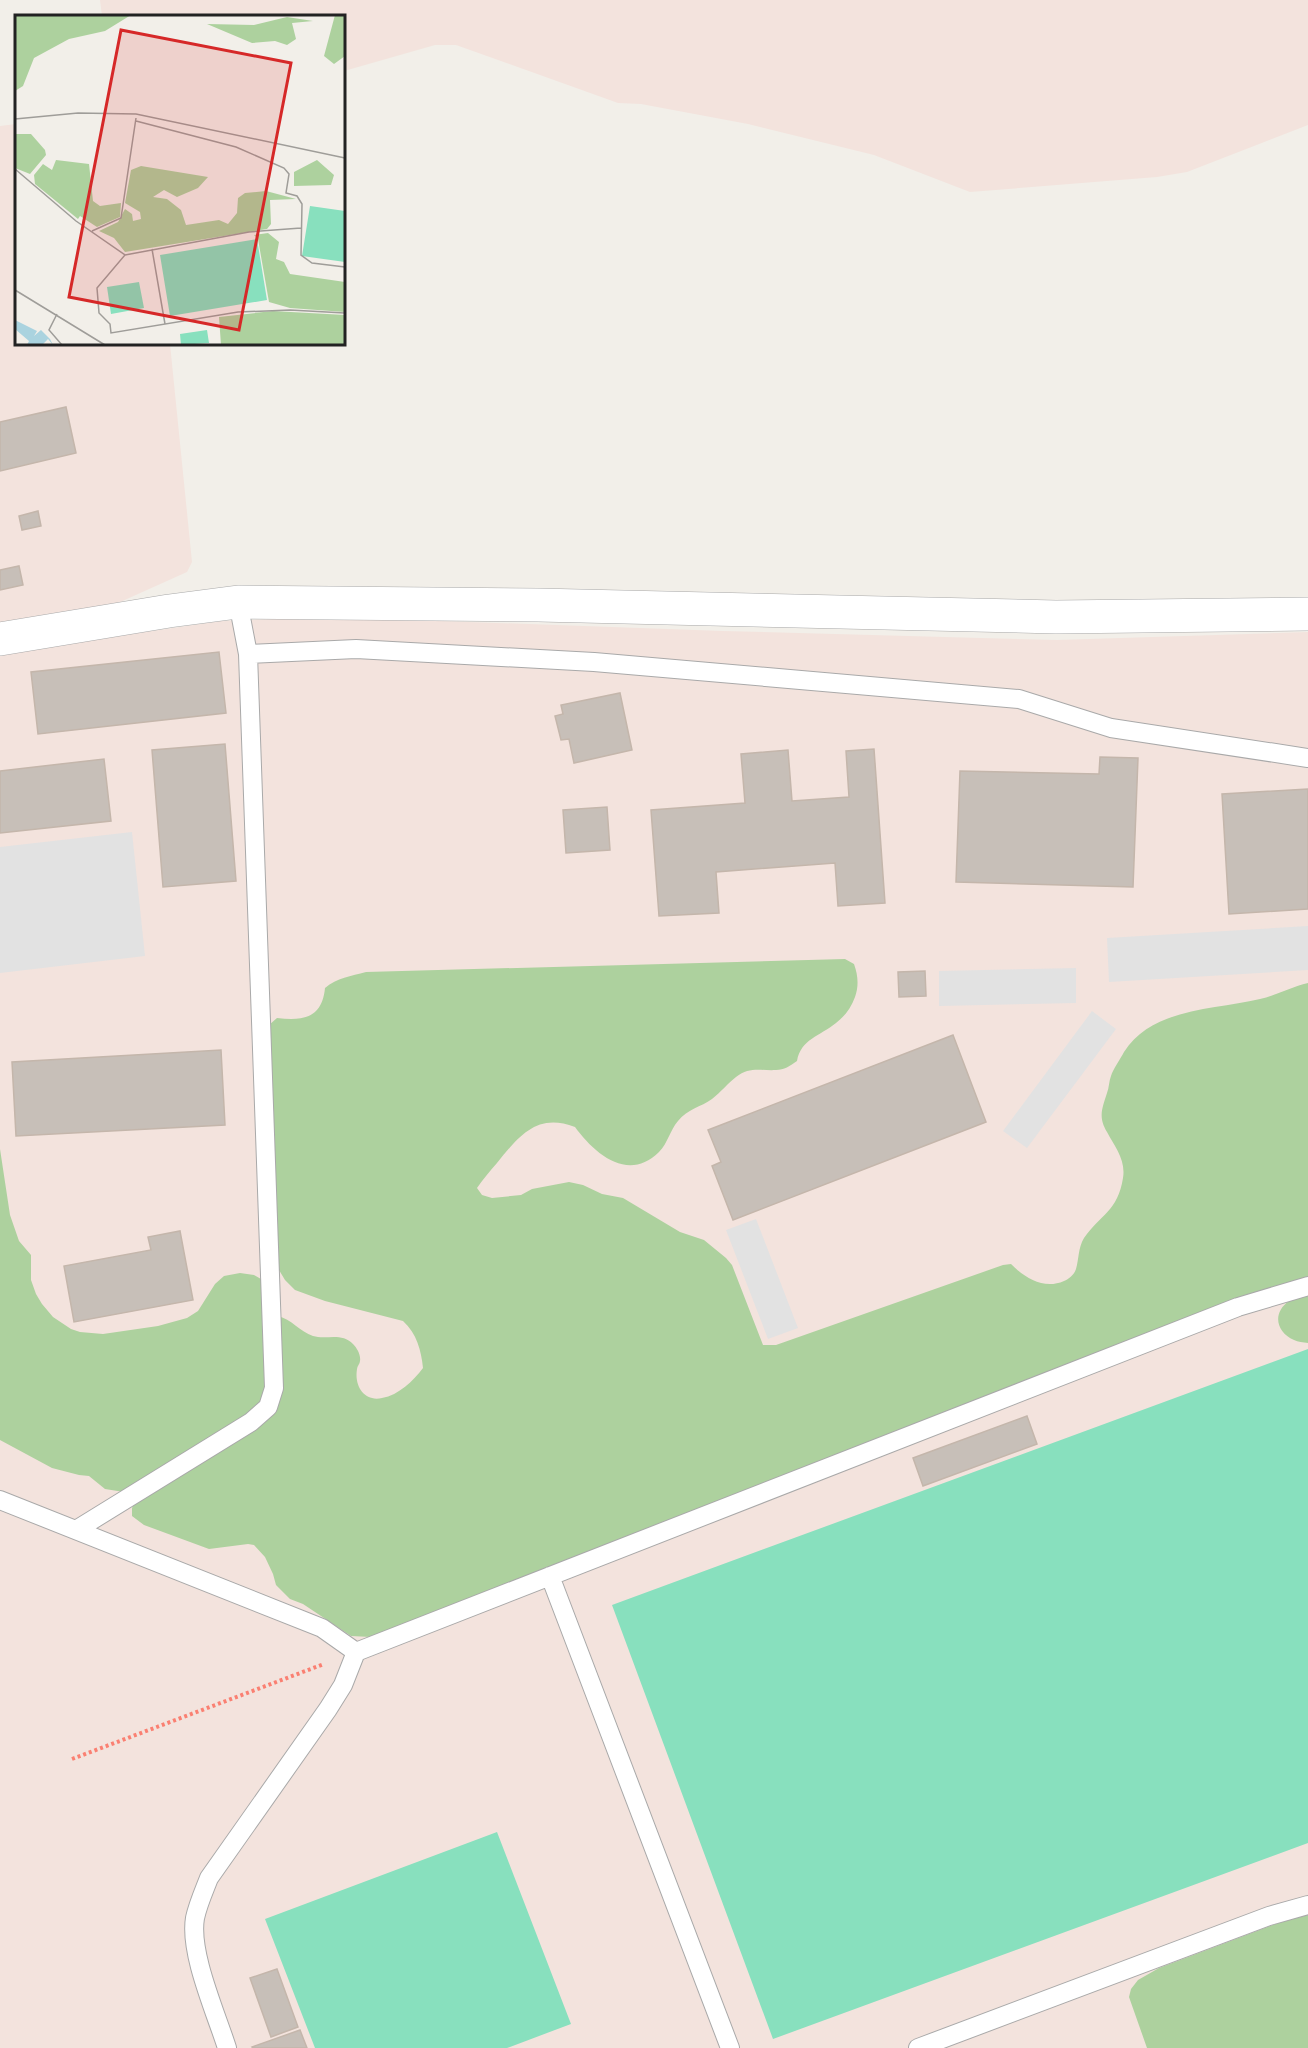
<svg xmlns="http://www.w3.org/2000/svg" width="1308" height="2048" font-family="Jost,sans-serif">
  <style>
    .military { fill: #f3e3dd }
    .forest { fill: #add19e }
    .pitch { fill: #88e0be }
    .parking { fill: #e2e2e2 }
    .building { fill: #c7bfb8; stroke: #c4b6ab; stroke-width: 1.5 }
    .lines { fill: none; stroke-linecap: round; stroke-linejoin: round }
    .service-casing { stroke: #a9a9a9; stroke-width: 20 }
    .minor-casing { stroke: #a9a9a9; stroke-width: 34 }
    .path { stroke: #fa8072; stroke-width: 4; stroke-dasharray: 3 3; stroke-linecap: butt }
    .service { stroke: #fff; stroke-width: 18 }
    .minor { stroke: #fff; stroke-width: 33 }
    .inset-road { fill: none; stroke: #9f9d99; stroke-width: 1.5 }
    .view { fill: #d62828; fill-opacity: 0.15; stroke: #d62828; stroke-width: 3 }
    .inset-edge { fill: none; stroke: #222; stroke-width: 3 }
  </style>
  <rect width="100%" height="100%" fill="#f2efe9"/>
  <path class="military" d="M 100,0 L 1308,0 L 1308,125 L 1187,172 L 1157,177 L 970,192 L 874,155 L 748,124 L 641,104 L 618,103 L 456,45 L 435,45 L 344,71 L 344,16 L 102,16 Z
    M 16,124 L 16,344 L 170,344 L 192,562 L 187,572 L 118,603 L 0,624 L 0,126 Z
    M 329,617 L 723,631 L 1057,640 L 1308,632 L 1308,2048 L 0,2048 L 0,655 L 48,646 L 221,621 Z"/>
  <path class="forest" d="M 845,959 L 854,964 C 858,975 859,986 855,997 C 851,1008 845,1016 836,1023 C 820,1036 801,1039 797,1061 C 790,1066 784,1070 776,1070 C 761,1071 750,1066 736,1077 C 728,1083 721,1092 712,1099 C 701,1107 687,1109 678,1121 C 670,1130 668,1143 659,1152 C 628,1183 594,1153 575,1127 C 537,1112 519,1136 497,1163 C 490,1171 483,1179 477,1188 L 482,1195 L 492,1198 L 521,1195 L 532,1189 L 569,1182 L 583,1185 L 602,1194 L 623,1198 L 680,1232 L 704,1240 L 726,1258 L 732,1265 L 763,1345 L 776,1345 L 1003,1265 L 1011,1264 C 1025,1278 1044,1290 1064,1281 C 1069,1279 1074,1275 1076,1269 C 1079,1259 1078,1248 1084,1238 C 1100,1215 1118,1211 1123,1178 C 1126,1160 1115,1147 1107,1132 C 1098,1117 1102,1109 1107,1093 C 1109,1088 1109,1081 1111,1076 C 1113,1069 1121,1058 1124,1052 C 1153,1007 1215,1010 1260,999 C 1277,995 1291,987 1308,983 L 1308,1279 L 371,1637 L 351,1636 L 303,1604 L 290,1599 L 276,1585 L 273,1574 L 265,1557 L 254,1545 L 248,1544 L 209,1549 L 144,1525 L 132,1516 L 132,1508 L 136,1501 L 273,1412 L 277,1316 C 292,1319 300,1332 313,1336 C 326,1340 342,1332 353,1344 C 357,1348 361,1355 360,1361 C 360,1364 357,1366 357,1369 C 354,1387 365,1402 382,1398 C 399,1395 413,1381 423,1368 C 421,1350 417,1334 403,1321 L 325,1301 L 295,1290 L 285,1280 L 279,1270 L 269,1025 L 277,1018 C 304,1021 322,1018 325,988 C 337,978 351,976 366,972 Z
    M 0,1149 L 10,1215 L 19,1241 L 31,1255 L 31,1280 L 36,1294 L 42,1304 L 53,1317 L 71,1329 L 80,1332 L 103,1334 L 158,1326 L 187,1318 L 198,1311 L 215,1284 L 224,1276 L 240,1273 L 254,1275 L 261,1279 L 263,1286 L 266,1385 L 263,1403 L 249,1416 L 124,1492 L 105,1489 L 89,1476 L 79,1475 L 52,1468 L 0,1440 Z
    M 1308,1295 L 1308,1343 C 1303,1342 1298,1342 1294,1340 C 1276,1332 1272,1313 1289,1301 C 1293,1298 1302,1297 1308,1295 Z
    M 1308,1915 L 1308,2048 L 1147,2048 L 1129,1997 L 1131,1989 L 1138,1980 L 1159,1968 L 1278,1923 Z"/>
  <path class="pitch" d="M 1308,1349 L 1308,1843 L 773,2039 L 612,1605 Z
    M 497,1832 L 571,2024 L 507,2048 L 315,2048 L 265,1919 Z"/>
  <path class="parking" d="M 132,832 L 145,956 L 0,973 L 0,847 Z
    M 1308,926 L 1308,970 L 1109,982 L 1107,938 Z
    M 1076,968 L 1076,1003 L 939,1006 L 939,971 Z
    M 1092,1011 L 1116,1029 L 1027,1148 L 1003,1131 Z
    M 756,1219 L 798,1328 L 768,1339 L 726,1230 Z"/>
  <path class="building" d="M 66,407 L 76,453 L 0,471 L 0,422 Z
    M 38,511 L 41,526 L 22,530 L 19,516 Z
    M 19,566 L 23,585 L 0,590 L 0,570 Z
    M 219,652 L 226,713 L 38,734 L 31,672 Z
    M 620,693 L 632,750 L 574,763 L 569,739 L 561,740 L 555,716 L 563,714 L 561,705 Z
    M 225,744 L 236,881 L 163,887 L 152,750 Z
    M 874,749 L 885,903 L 838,906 L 835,863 L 716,872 L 719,913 L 659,916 L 651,810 L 745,803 L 741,754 L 788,750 L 792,801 L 849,797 L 846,751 Z
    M 1100,757 L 1138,758 L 1133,887 L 956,882 L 960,771 L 1099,774 Z
    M 104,759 L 111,821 L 0,833 L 0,771 Z
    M 1308,789 L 1308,909 L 1229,914 L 1222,794 Z
    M 607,807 L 610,850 L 566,853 L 563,810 Z
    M 925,971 L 926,996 L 899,997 L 898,972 Z
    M 953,1035 L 986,1122 L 733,1220 L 712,1166 L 721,1162 L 708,1130 Z
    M 221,1050 L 225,1125 L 16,1136 L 12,1062 Z
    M 180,1231 L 193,1300 L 74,1322 L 64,1266 L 151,1250 L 148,1237 Z
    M 1027,1416 L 1037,1444 L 923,1486 L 913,1458 Z
    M 277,1969 L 298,2027 L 271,2037 L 250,1978 Z
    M 300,2030 L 307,2048 L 253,2048 L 252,2047 Z"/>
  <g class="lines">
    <g class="service-casing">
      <path id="service" d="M 248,654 L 356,649 L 594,662 L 1019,699 L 1111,728 L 1308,758
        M 0,1500 L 322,1628 L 356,1652 L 343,1685 L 328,1709 L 209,1878 C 204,1891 198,1904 195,1918 C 189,1953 216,2013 227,2048
        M 76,1530 L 251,1422 L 268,1407 L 274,1388 L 248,654 L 238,602
        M 550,1576 L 730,2048
        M 356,1652 L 1238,1307 L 1308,1286
        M 918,2048 L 1269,1916 L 1308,1905"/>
    </g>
    <g class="minor-casing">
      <path id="minor" d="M 0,639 L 169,611 L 238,602 L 538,605 L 1056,617 L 1308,614"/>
    </g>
    <path class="path" d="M 72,1759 L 324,1664"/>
    <use href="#service" class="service"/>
    <use href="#minor" class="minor"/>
  </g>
  <g transform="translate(15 15)">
    <rect width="330" height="330" fill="#f2efe9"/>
    <path d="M 0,0 L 116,0 L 90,16 L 54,24 L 19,43 L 8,71 L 0,76 ZM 320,0 L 330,0 L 330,41 L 319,49 L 309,41 ZM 272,2 L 298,6 L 277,8 L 281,24 L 272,30 L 260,26 L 237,28 L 192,9 L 239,10 ZM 0,119 L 16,119 L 30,135 L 31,140 L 15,159 L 0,153 ZM 41,145 L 74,149 L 78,186 L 85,191 L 106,188 L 105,202 L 82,212 L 65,201 L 63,204 L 20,169 L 19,160 L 28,149 L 37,155 ZM 302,145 L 319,160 L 316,170 L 279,171 L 279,157 ZM 126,151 L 193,162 L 183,173 L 162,182 L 149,175 L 138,182 L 152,184 L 166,195 L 171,210 L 204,205 L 213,209 L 222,198 L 223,183 L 230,178 L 251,176 L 281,184 L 255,185 L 256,209 L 252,214 L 110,237 L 99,223 L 84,216 L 103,207 L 110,194 L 117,199 L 118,206 L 126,204 L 125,197 L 110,188 L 116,155 ZM 253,218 L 264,227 L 261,244 L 269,247 L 275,259 L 330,267 L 330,297 L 275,293 L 254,287 L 243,224 L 239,220 ZM 258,296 L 330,300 L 330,330 L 206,330 L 204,302 Z" fill="#add19e"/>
    <path d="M 295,191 L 330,196 L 330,247 L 287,241 ZM 242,224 L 252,285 L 155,301 L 145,240 ZM 124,267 L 129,293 L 96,299 L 92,272 ZM 192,315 L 194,328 L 166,330 L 165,319 Z" fill="#88e0be"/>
    <path d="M 0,305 L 22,316 L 19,321 L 26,315 L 35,324 L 38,330 L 33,324 L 27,330 L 12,330 L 14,326 L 0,314 Z" fill="#aad3df"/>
    <path class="inset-road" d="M 0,104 L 63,98 L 121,99 L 330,143M 121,106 L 221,132 L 269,153 L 274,159 L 271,178 L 282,181 L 287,189 L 286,240 L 297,248 L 330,252M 0,154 L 61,206 L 110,240 L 82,273 L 84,298 L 95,309 L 96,318 L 223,297 L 275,295 L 330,298M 77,216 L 106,203 L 121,103M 137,234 L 150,309M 110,240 L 234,217 L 286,213M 0,275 L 90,330M 42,299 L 34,315 L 47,330"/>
    <path class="view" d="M 106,15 L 276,48 L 224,315 L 54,282 Z"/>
    <rect width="330" height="330" class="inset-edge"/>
  </g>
</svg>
